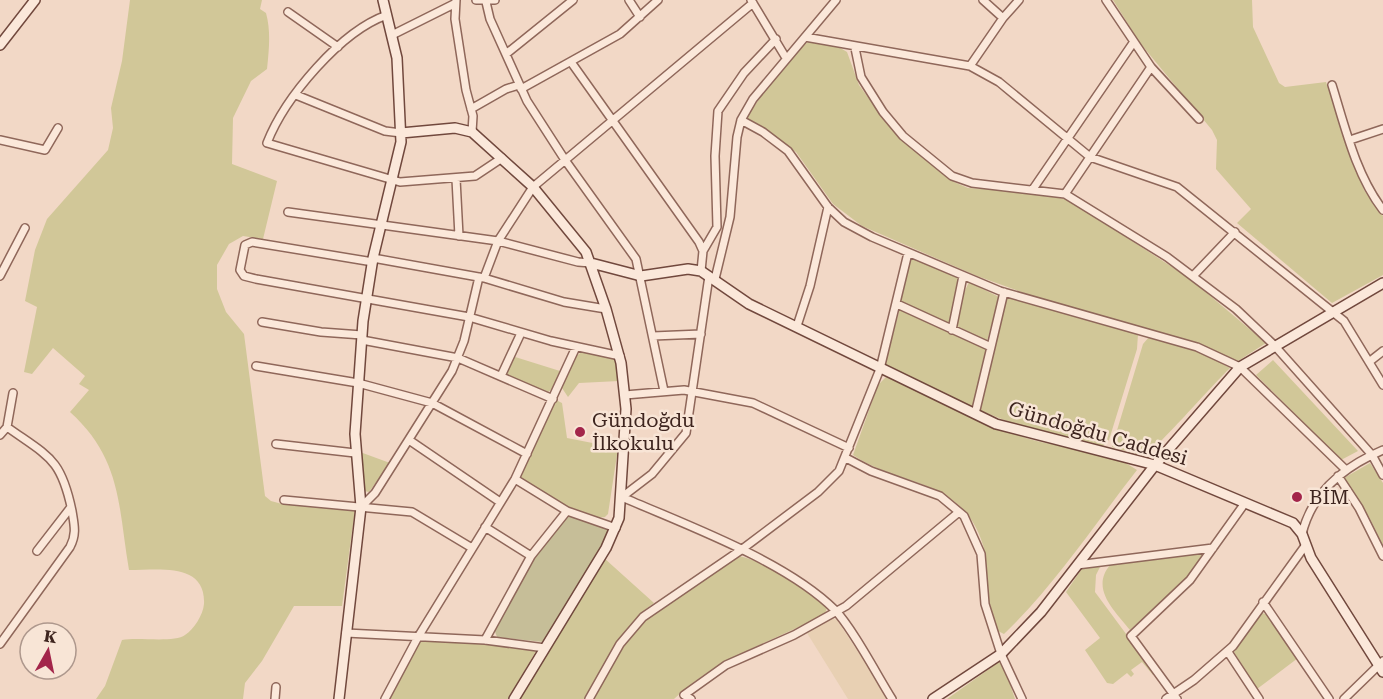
<svg xmlns="http://www.w3.org/2000/svg" width="1383" height="699" font-family="'Roboto Serif',serif">
  <style>
    .farmland { fill: #e8d0b3 }
    .green { fill: #d1c798 }
    .cemetery { fill: #c6be98 }
    .lines { fill: none; stroke-linecap: round; stroke-linejoin: round }
    .street-casing { stroke: #8f675a; stroke-width: 10 }
    .secondary-casing { stroke: #71483d; stroke-width: 12 }
    .street { stroke: #fbe8da; stroke-width: 7 }
    .secondary { stroke: #fbe8da; stroke-width: 9 }
    .poi-dot { fill: #a3254a; stroke: #f8e5d6; stroke-width: 2 }
    .labels { text-anchor: middle; stroke-width: 5; stroke-linejoin: round; paint-order: stroke }
    .poi-label { font-size: 20px; fill: #3e251f; stroke: #f8e5d6; text-anchor: start }
    .street-label { font-size: 20px; fill: #3e251f; stroke: #f8e5d6 }
  </style>
  <rect width="100%" height="100%" fill="#f2d8c6"/>
  <path class="farmland" d="M 832,618 L 837,620 L 889,699 L 848,699 L 807,633 Z"/>
  <path class="green" d="M 130,0 L 262,0 L 260,9 L 266,13 C 271,31 269,50 267,69 L 251,81 L 233,118 L 232,164 L 277,181 L 263,239 L 243,236 L 229,244 L 217,265 L 217,289 L 226,312 L 244,334 L 265,496 L 271,501 L 282,504 L 355,509 L 342,606 L 294,606 L 262,661 L 245,683 L 243,699 L 96,699 L 105,686 L 122,640 C 138,637 175,643 185,635 C 194,629 203,615 204,604 C 206,562 159,570 129,570 C 118,506 122,459 70,412 L 89,390 L 79,384 L 85,376 L 53,348 L 32,374 L 24,372 L 37,307 L 25,301 L 35,250 L 47,219 L 108,150 L 113,128 L 111,108 L 122,61 Z
    M 1113,0 L 1252,0 L 1253,27 L 1279,83 L 1285,87 L 1326,82 L 1364,190 L 1383,216 L 1383,275 L 1332,303 L 1237,223 L 1251,209 L 1216,169 L 1217,140 L 1212,130 L 1140,43 Z
    M 808,42 L 837,46 L 847,52 L 859,85 L 888,125 L 954,182 L 968,188 L 1024,191 L 1069,200 L 1189,278 L 1266,343 L 1238,361 L 1182,339 L 1049,302 L 977,276 L 862,226 L 833,204 L 796,152 L 746,118 L 785,62 Z
    M 913,257 L 960,279 L 949,324 L 900,302 L 909,262 Z
    M 969,282 L 999,297 L 987,341 L 955,325 L 962,297 Z
    M 1007,296 L 1138,334 L 1137,349 L 1109,440 L 1103,446 L 1014,424 L 979,410 Z
    M 900,308 L 985,347 L 987,352 L 973,408 L 885,365 Z
    M 1149,337 L 1196,350 L 1230,368 C 1216,381 1152,454 1144,456 L 1112,447 L 1143,344 Z
    M 582,352 L 616,357 L 619,381 L 579,383 L 568,397 L 562,388 L 576,356 Z
    M 512,356 L 560,371 L 552,389 L 547,393 L 507,376 L 505,374 Z
    M 1273,360 L 1358,451 L 1341,460 L 1256,375 Z
    M 886,377 C 932,398 977,422 1026,438 C 1061,449 1107,448 1137,470 C 1094,525 1055,585 1004,634 L 998,631 C 994,618 989,604 987,591 C 985,575 988,560 983,545 C 962,477 902,488 853,455 L 878,385 Z
    M 556,400 L 562,403 L 567,438 L 618,448 L 608,514 L 605,517 C 582,520 536,493 520,477 Z
    M 360,452 L 390,463 L 369,492 L 364,491 Z
    M 1370,463 L 1383,483 L 1383,545 L 1369,517 L 1344,478 Z
    M 1199,552 L 1204,555 L 1182,584 L 1130,630 C 1115,611 1090,589 1110,565 Z
    M 739,556 C 766,561 806,590 827,608 L 825,614 C 774,641 716,658 674,699 L 593,699 L 622,647 L 644,620 Z
    M 604,558 L 654,603 C 621,626 604,665 584,699 L 519,699 Z
    M 1098,565 L 1100,567 L 1096,575 L 1095,592 L 1155,673 L 1153,675 L 1142,662 L 1131,670 L 1134,674 L 1131,677 L 1127,673 L 1113,684 L 1107,683 L 1085,650 L 1100,638 L 1066,592 L 1083,567 Z
    M 1262,613 L 1269,615 L 1298,658 L 1257,689 L 1234,652 Z
    M 419,639 L 491,644 L 536,651 L 508,699 L 388,699 Z
    M 999,662 L 1005,669 L 1015,699 L 947,699 Z"/>
  <path class="cemetery" d="M 568,514 L 611,531 L 543,642 L 497,637 L 494,629 L 534,557 Z"/>
  <g class="lines">
    <g class="street-casing">
      <path id="street" d="M 456,0 L 455,19 L 466,90 L 473,116 L 472,132
        M 476,0 L 495,0
        M 629,0 L 640,17
        M 751,0 L 786,58
        M 983,0 L 1003,18
        M 1106,0 L 1151,67 L 1199,119
        M 486,2 L 490,19 L 527,101 L 565,160 L 636,259 L 664,391
        M 288,12 L 338,47
        M 387,15 C 341,31 285,97 267,143 L 400,182 L 475,176 L 502,158
        M 392,35 L 454,4
        M 805,37 L 970,66 L 999,82 L 1090,157 L 1177,187 L 1344,321 L 1383,385
        M 855,48 L 861,77 L 883,112 L 903,136 L 952,176 L 972,183 L 1065,194 L 1167,257 L 1236,309 L 1274,345 L 1372,455 L 1383,475
        M 506,54 L 573,0
        M 571,62 L 699,242 L 703,251 L 701,271
        M 970,66 L 1003,18 L 1019,0
        M 1332,85 C 1345,127 1356,175 1383,210
        M 521,89 L 620,34 L 658,0
        M 296,95 L 385,131 L 401,133
        M 471,109 L 506,89 L 519,85
        M 741,120 L 763,132 L 788,151 L 828,207 L 844,222 L 872,237 L 1000,291 L 1197,347 L 1240,367 L 1345,469
        M 0,140 L 45,150 L 58,128
        M 1350,140 L 1383,129
        M 456,179 L 459,236
        M 1033,189 L 1133,43
        M 1065,194 L 1151,67
        M 288,212 L 498,241 L 578,262 L 591,263
        M 703,251 L 717,227 L 715,156 L 718,111 L 744,73 L 776,39
        M 373,258 L 484,278 L 564,302 L 606,309
        M 373,262 L 252,242 L 245,245 L 240,270 L 244,276 L 256,279 L 469,317 L 551,341 L 620,356
        M 1194,275 L 1235,232
        M 0,276 L 25,228
        M 484,278 L 498,241 L 533,187 L 753,3
        M 715,279 L 730,217 L 737,137 L 741,120 L 753,99 L 836,0
        M 897,304 L 991,347 L 975,414
        M 262,322 L 321,332 L 362,335
        M 797,326 L 810,286 L 828,207
        M 952,330 L 963,276
        M 653,336 L 701,334
        M 362,340 L 458,358 L 553,399
        M 991,347 L 1004,292
        M 1369,362 L 1383,351
        M 256,366 L 358,383 L 432,403 L 527,454
        M 501,376 L 521,333
        M 625,395 L 684,390 L 753,403 L 849,448
        M 0,435 L 7,427 L 13,393
        M 409,440 L 500,502
        M 276,444 L 355,453
        M 846,458 L 871,471 L 940,496 L 964,516 L 981,554 L 985,604 L 1001,654 L 1022,699
        M 1338,476 L 1359,508 L 1383,556
        M 515,479 L 567,511 L 616,528
        M 622,497 C 686,525 786,561 835,610 C 853,629 877,675 892,699
        M 622,497 L 652,474 L 686,433 L 709,276
        M 284,500 L 412,512 L 472,548
        M 361,507 L 375,493 L 452,371 L 464,341 L 479,277
        M 485,527 L 531,556
        M 1302,534 C 1312,492 1345,466 1383,450
        M 37,551 L 71,507
        M 1077,565 L 1213,548
        M 1263,602 L 1329,699
        M 346,633 L 485,640 L 545,648
        M 485,640 L 531,556 L 567,511
        M 0,644 L 70,547 C 77,534 74,524 72,511 C 61,458 49,457 7,427
        M 1228,652 L 1259,699
        M 275,699 L 276,687
        M 385,699 L 418,637 L 515,479 L 576,347
        M 589,699 L 620,644 L 643,617 L 741,550 L 818,492 L 839,471 L 880,369 L 908,253
        M 691,699 L 684,695 L 726,665 L 794,635 L 846,606 L 959,512
        M 1166,699 L 1194,680 L 1233,646 L 1305,546
        M 1177,699 L 1131,636 L 1190,580 L 1245,503
        M 1344,699 L 1383,661"/>
    </g>
    <g class="secondary-casing">
      <path id="secondary" d="M 0,45 L 35,0
        M 401,133 L 455,128 L 472,132 L 533,187 L 586,252 L 606,309 L 621,363 L 626,409 L 619,518 L 606,548 L 514,699
        M 591,263 L 641,276 L 688,269 L 701,271 L 749,304 L 996,424 L 1155,465 L 1293,523 L 1302,534 L 1311,558 L 1383,672
        M 339,699 L 361,507 L 355,434 L 363,321 L 373,258 L 401,142 L 397,58 L 383,0
        M 933,699 L 1001,654 L 1041,612 L 1155,465 L 1240,367 L 1383,283"/>
    </g>
    <use href="#street" class="street"/>
    <use href="#secondary" class="secondary"/>
  </g>
  <g class="poi-dot">
    <circle cx="580" cy="432" r="6"/>
    <circle cx="1297" cy="497" r="6"/>
  </g>
  <g class="labels">
    <g class="poi-label">
      <text x="592" y="427">Gündoğdu<tspan x="592" dy="23">İlkokulu</tspan></text>
      <text x="1309" y="504">BİM</text>
    </g>
    <g class="street-label">
      <text transform="translate(1098 433) rotate(16)" y="7">Gündoğdu Caddesi</text>
    </g>
  </g>
  <g transform="translate(48 651) rotate(9)"><circle r="28" fill="#f8e5d6" stroke="#ae988d" stroke-width="1.5"/>
  <path d="M0-4.5L10 22L0 15L-10 22Z" fill="#a3254a"/>
  <text y="-9" font-size="16" font-weight="bold" text-anchor="middle" fill="#3e251f">K</text>
  </g>
</svg>
